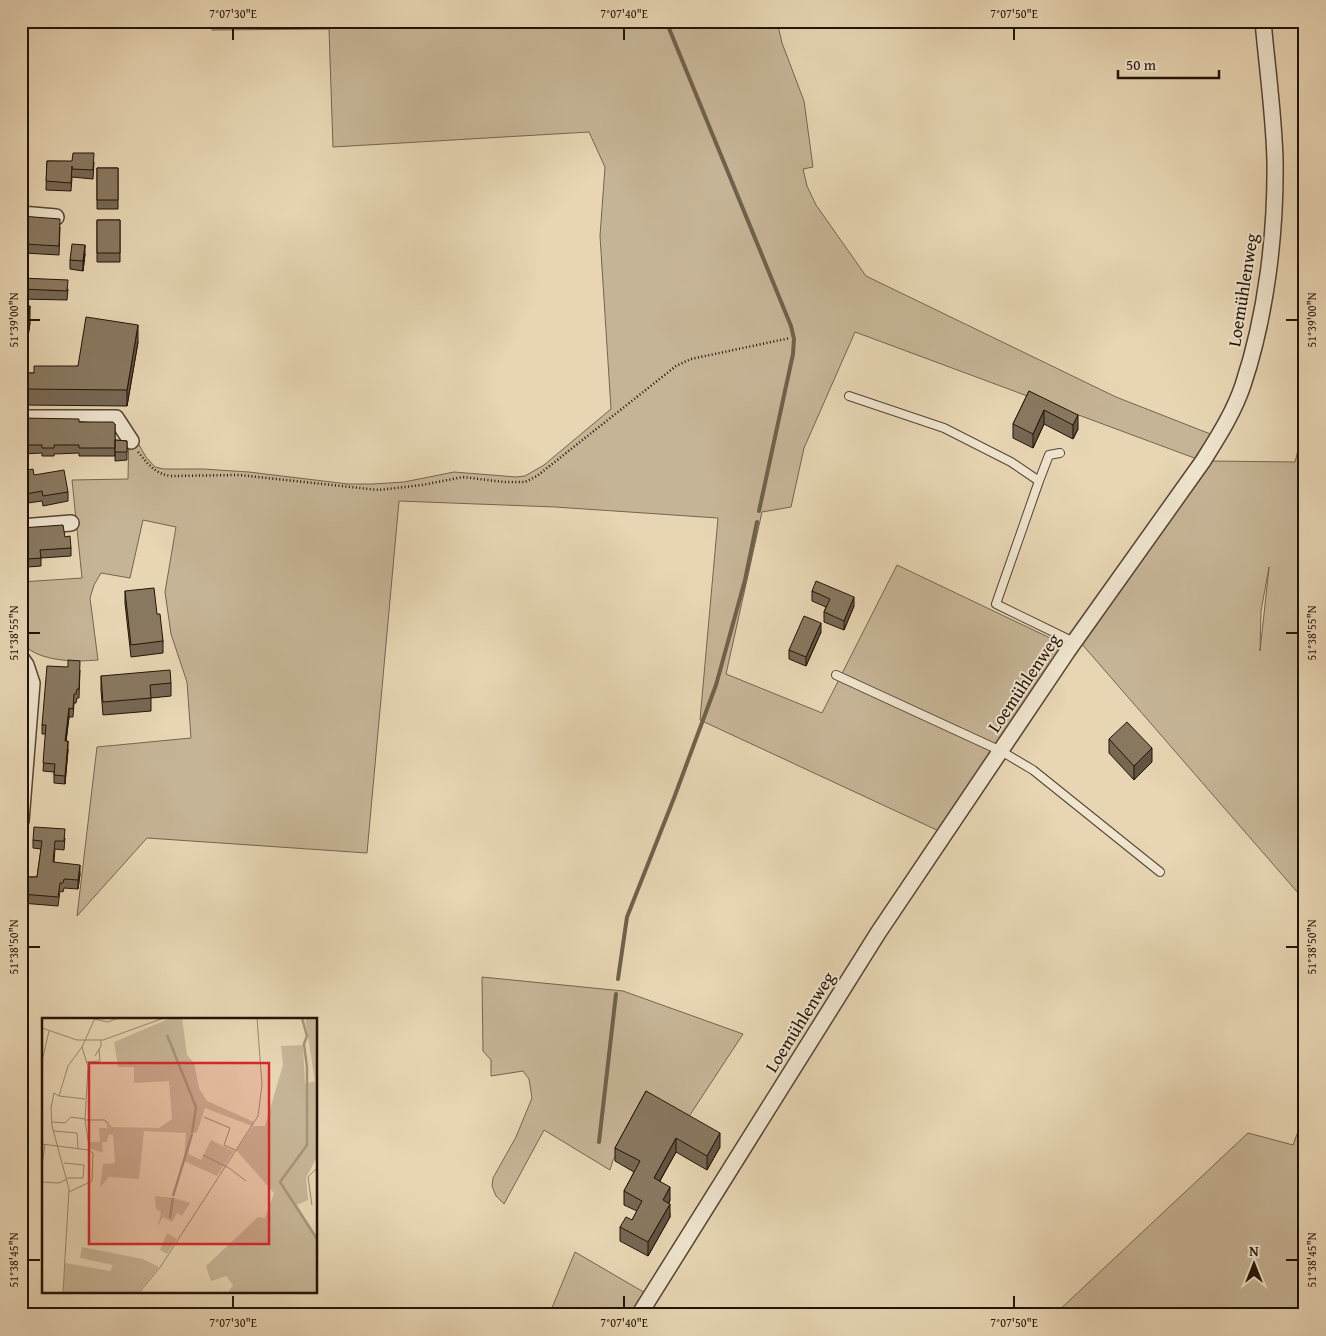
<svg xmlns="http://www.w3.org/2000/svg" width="1326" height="1336" font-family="'Gentium Book Plus',serif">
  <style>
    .green { fill: #c6b496; stroke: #75644e; fill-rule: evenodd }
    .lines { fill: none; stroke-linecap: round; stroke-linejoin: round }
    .stream { stroke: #71604b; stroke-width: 4 }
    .service-casing { stroke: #554432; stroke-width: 10 }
    .minor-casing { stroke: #554432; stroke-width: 18 }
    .path { stroke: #241307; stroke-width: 2.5; stroke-dasharray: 1 2.5; stroke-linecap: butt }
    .service { stroke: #efe4ce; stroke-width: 8 }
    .minor { stroke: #efe4ce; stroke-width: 15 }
    .wall { fill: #766753; stroke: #241307 }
    .shaded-wall { fill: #605443; stroke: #241307 }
    .building { fill: #897860; stroke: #241307 }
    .ticks { fill: none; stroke: #241307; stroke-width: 2 }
    .labels { text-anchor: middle; stroke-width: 4; stroke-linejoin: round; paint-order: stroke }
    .street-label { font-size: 18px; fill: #241307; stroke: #efe4ce }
    .inset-river { fill: none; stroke: #a59379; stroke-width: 2.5 }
    .inset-road { fill: none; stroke: #99876e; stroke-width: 1 }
    .view { fill: #d62828; fill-opacity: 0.15; stroke: #d62828; stroke-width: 2.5 }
    .inset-edge { fill: none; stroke: #241307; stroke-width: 2.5 }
    .neatline { fill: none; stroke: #241307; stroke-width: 2 }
    .ticks-label { font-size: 12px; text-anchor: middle; fill: #241307 }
  </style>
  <rect width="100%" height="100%" fill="#e7d5b3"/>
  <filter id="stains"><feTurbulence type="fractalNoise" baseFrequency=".004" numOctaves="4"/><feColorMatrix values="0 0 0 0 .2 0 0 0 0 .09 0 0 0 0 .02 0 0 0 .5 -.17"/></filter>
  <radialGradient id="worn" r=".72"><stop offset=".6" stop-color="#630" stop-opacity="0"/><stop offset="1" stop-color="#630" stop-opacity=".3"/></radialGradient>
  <path class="green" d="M 211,21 L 777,21 L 782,43 L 804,101 L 813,167 L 803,169 L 807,186 L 816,205 L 866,276 L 1116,397 L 1213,435 L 1197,459 L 855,332 L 804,448 L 791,507 L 762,512 L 726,674 L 822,713 L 897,565 L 1067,646 L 941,832 L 700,720 L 718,518 L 555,507 L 399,501 L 367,853 L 147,838 L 77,916 L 97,747 L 191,738 L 187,682 L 171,634 L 165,592 L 176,527 L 143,520 L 130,578 L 101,573 L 94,585 L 90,598 L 98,660 C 73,662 40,662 21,643 L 21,582 L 82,578 L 72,480 L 128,479 L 129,427 L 146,457 L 155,467 L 164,469 L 203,469 L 249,472 L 348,484 L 373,484 L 404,482 L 454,472 L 516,477 L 525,476 L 544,465 L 611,409 L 600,236 L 605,167 L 589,132 L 333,147 L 329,29 L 212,30 Z
    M 1305,423 L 1305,901 L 1081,643 L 1209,461 L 1295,462 ZM 1269,567 L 1269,568 L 1260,651 L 1261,611 Z
    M 482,977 L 623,991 L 743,1034 L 684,1124 L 644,1103 L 613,1160 L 610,1170 L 544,1130 L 504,1204 L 496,1196 L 492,1186 L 493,1178 L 516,1137 L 532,1098 L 529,1079 L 523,1071 L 491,1076 L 491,1060 L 483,1051 Z
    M 1305,1113 L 1305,1315 L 1054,1315 L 1248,1133 L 1293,1145 Z
    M 575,1252 L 647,1294 L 634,1315 L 549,1315 Z"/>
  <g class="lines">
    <path class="stream" d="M 666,21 L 791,326 L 794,339 L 793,354 L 759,511
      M 618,979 L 627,917 L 674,798 L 716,685 L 745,580 L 757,522
      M 599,1142 L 616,994"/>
    <g class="service-casing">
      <path id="service" d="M 849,396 L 944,428 L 1011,462 L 1039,481 L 996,604 L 1074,642
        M 1039,481 L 1049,455 L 1060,453
        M 836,675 L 1001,751 L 1033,770 L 1160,872"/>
    </g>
    <g class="minor-casing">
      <path id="minor" d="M 21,214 L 56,217
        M 21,418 L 116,418 L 131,441
        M 21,527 L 71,523
        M 21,658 L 26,665 L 32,683 L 21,821
        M 639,1315 L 878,933 L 1067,652 L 1203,461 C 1218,437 1234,412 1243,385 C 1266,316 1276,234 1275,161 C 1274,115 1267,67 1263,21"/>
    </g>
    <path class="path" d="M 138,452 C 148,464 155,474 171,476 L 239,475 L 379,490 L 422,485 L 463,477 L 504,482 L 525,482 L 537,476 L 676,366 L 691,359 L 790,338"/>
    <use href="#service" class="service"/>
    <use href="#minor" class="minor"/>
  </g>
  <path class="wall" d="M 56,21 L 88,21 L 88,22 Z
    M 47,161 L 94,162 L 93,179 L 72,177 L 71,191 L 46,190 Z
    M 21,162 L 24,172 L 23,193 L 21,193 Z
    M 97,168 L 118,168 L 118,209 L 97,209 Z
    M 21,216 L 60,227 L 59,255 L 24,253 L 24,248 L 21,248 Z
    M 97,220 L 120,220 L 120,262 L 97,262 Z
    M 85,254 L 83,271 L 70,269 L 70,260 Z
    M 21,278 L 68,289 L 67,300 L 21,299 Z
    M 21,305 L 30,323 L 24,363 L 21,362 Z
    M 138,342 L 127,406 L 21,405 L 21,373 L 34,373 L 78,366 Z
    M 1029,391 L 1078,429 L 1073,439 L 1044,424 L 1033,448 L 1013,438 L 1013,424 Z
    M 21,418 L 115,424 L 115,456 L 79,456 L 79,453 L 54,454 L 54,456 L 42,456 L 42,453 L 21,454 Z
    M 115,440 L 127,441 L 127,460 L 115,461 Z
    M 21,471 L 34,475 L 68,492 L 68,501 L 43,506 L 42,501 L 21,504 Z
    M 21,528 L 65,537 L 71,548 L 71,556 L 41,558 L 41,566 L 28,567 L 28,559 L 21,560 Z
    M 125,591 L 157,614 L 163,641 L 163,653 L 131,657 L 125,603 Z
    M 812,591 L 854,606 L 844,630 L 824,622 L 824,612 L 826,607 L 812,601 Z
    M 821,632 L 806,666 L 789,659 L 789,650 Z
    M 80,670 L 79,698 L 77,698 L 76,703 L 74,703 L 73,717 L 69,717 L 66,741 L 68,750 L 65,784 L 54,783 L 54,772 L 43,771 L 46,734 L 42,734 L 42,725 Z
    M 101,676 L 171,683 L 171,696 L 151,698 L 151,711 L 103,715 L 101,690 Z
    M 1109,739 L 1152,762 L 1134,780 L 1109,753 Z
    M 65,838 L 64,850 L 55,849 L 54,862 L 80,874 L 78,889 L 64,888 L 63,892 L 60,891 L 58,906 L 21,903 L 21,877 L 37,877 L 41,849 L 33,848 L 33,840 Z
    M 646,1091 L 720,1147 L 707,1170 L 676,1152 L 660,1181 L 670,1200 L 669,1203 L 670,1217 L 648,1256 L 620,1241 L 620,1227 L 632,1220 L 637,1211 L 624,1205 L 624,1191 L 634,1172 L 615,1161 L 615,1148 Z"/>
  <path class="shaded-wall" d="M 85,245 L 85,254 L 83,271 L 83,261 Z
    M 30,306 L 30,323 L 24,363 L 24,346 Z
    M 138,325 L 138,342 L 127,406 L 127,390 Z
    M 1044,410 L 1044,424 L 1033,448 L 1033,434 Z
    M 1078,415 L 1078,429 L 1073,439 L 1073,425 Z
    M 854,597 L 854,606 L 844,630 L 844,621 Z
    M 821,623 L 821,632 L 806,666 L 806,657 Z
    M 69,708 L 69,717 L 65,750 L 65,741 Z
    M 68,741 L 68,750 L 65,784 L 65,776 Z
    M 1152,748 L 1152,762 L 1134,780 L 1134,766 Z
    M 80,865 L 80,874 L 78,889 L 78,880 Z
    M 720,1133 L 720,1147 L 707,1170 L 707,1156 Z
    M 676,1138 L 676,1152 L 654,1191 L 654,1178 Z
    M 670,1187 L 670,1200 L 663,1214 L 663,1200 Z
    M 670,1204 L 670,1217 L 648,1256 L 648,1242 Z"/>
  <path class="building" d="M 73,153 L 94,153 L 93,170 L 72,169 L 72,166 L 71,183 L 46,181 L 47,161 L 72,161 Z
    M 21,162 L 24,162 L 23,183 L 21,183 Z
    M 97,168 L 118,168 L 118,200 L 97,200 Z
    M 21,216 L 60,219 L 59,246 L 24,244 L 24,240 L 21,239 Z
    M 97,220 L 120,220 L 120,253 L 97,253 Z
    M 72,244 L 85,245 L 83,261 L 70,260 Z
    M 21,278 L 68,280 L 67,291 L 21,289 Z
    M 21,305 L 30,306 L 24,346 L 21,345 Z
    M 86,317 L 138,325 L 127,390 L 21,389 L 21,373 L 34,373 L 34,366 L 78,366 Z
    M 1029,391 L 1078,415 L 1073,425 L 1044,410 L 1033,434 L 1013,424 Z
    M 21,418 L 79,419 L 79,422 L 113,422 L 115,424 L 115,448 L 79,448 L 79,445 L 54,445 L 54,448 L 42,448 L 42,445 L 21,445 Z
    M 115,440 L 127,441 L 127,452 L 115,452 Z
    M 33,469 L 34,475 L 64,470 L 68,492 L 43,496 L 42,491 L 21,495 L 21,471 Z
    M 63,525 L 65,537 L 70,536 L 71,548 L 40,550 L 41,558 L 28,559 L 28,551 L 21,551 L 21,528 Z
    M 816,581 L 854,597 L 844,621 L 824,612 L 830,599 L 812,591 Z
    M 154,588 L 157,614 L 160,614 L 163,641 L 131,645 L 125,591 Z
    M 804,616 L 821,623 L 806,657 L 789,650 Z
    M 68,660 L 80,661 L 79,689 L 77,689 L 76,694 L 74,694 L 73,709 L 69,708 L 65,741 L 68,741 L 65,776 L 54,775 L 55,764 L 43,763 L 46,725 L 42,725 L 47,666 L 68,667 Z
    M 170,670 L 171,683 L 150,685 L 151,698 L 103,702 L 101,676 Z
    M 1127,722 L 1152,748 L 1134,766 L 1109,739 Z
    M 34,827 L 65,829 L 64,841 L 55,841 L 53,862 L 80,865 L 78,880 L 64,879 L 63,883 L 60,883 L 58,897 L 21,894 L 21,877 L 37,877 L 42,841 L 33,840 Z
    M 646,1091 L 720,1133 L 707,1156 L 676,1138 L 654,1178 L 670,1187 L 663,1200 L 670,1204 L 648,1242 L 620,1227 L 626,1217 L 632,1220 L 642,1201 L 624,1191 L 640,1161 L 615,1148 Z"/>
  <path class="ticks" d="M 233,28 L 233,40M 624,28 L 624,40M 1014,28 L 1014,40M 28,320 L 40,320M 1286,320 L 1298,320M 28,633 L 40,633M 1286,633 L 1298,633M 28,947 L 40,947M 1286,947 L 1298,947M 28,1260 L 40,1260M 1286,1260 L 1298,1260M 233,1296 L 233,1308M 624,1296 L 624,1308M 1014,1296 L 1014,1308"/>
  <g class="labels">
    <g class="street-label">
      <text transform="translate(1243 290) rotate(-81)" y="6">Loemühlenweg</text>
      <text transform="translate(1024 683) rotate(-56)" y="6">Loemühlenweg</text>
      <text transform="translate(800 1022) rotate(-58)" y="6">Loemühlenweg</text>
    </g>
  </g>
  <g transform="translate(42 1018)">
    <rect width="275" height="275" fill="#e7d5b3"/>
    <path d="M 129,0 L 140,0 L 145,37 L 152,45 L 157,70 L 165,83 L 212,104 L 210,108 L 163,90 L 155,114 L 151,115 L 146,136 L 159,142 L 169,122 L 192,133 L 175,158 L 142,143 L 144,115 L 102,113 L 97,161 L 67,159 L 58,169 L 61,146 L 73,145 L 71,117 L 67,116 L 65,124 L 60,124 L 61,135 L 49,131 L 47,124 L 58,124 L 57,110 L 65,110 L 65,103 L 70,109 L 117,110 L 130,101 L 127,63 L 92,65 L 92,49 L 76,49 L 72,24 ZM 263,0 L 275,0 L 275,139 L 264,160 L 266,182 L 255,187 L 275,219 L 275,275 L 186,275 L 191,267 L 184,258 L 169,263 L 164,248 L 216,199 L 223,200 L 232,175 L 194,132 L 211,108 L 223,108 L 241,47 L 239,28 L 261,27 L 263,66 L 273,63 ZM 113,178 L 132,180 L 148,185 L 140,198 L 135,195 L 130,204 L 121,199 L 116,208 L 119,194 L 114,191 ZM 125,215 L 135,221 L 125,236 L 118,232 ZM 40,229 L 101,241 L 117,249 L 96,275 L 21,275 L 23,245 L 68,253 L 71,247 L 38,240 Z" fill="#c6b496"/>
    <path class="inset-river" d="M 260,0 L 265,18 L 262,26 L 265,49 L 265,127 L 238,164 L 275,221M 125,17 L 154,89 L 150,115M 131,178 L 150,116M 128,200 L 131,180"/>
    <path class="inset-road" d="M 52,1 L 66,4 L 76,0M 0,10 L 35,22 L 61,22 L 122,0M 40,29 L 46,49 L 43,102 L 47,128M 53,38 L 59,28 L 59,22M 0,43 L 7,13M 45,44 L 58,43 L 57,31M 17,78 L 43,81M 162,99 L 188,110 L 182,127 L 193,132M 43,102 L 63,102 L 65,105M 10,104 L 23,105 L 29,99 L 43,101M 12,113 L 35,115 L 36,130M 0,126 L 46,132 L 51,135 L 50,163 L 27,174M 161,137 L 187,150 L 204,163M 22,145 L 42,147 L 41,160 L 25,160M 0,147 L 3,126M 0,164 L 17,165 L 25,161M 270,187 L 266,159 L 275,150M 21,275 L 27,171 L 10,108 L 9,90 L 12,75 L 17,78 L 26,48 L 40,29 L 53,0M 97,275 L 119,248 L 216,98 L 220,67 L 215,0"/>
    <path class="view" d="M 47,45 L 227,45 L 227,226 L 47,226 Z"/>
    <rect width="275" height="275" class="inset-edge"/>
  </g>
  <rect width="1326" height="1336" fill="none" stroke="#e7d5b3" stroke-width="55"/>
  <g transform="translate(1254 1264)" stroke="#efe4ce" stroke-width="4" paint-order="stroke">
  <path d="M0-4L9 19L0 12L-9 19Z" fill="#241307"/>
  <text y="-8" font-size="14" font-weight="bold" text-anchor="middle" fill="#241307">N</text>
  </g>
  <path d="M1118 70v8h101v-8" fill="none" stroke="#241307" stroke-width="2.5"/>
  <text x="1126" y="70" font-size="15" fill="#241307" stroke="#efe4ce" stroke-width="4" paint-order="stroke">50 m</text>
  <rect x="28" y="28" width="1270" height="1280" class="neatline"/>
  <g class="ticks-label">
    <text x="233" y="18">7°07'30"E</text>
    <text x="624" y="18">7°07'40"E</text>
    <text x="1014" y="18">7°07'50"E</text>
    <text transform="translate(14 320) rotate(-90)" y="4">51°39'00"N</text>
    <text transform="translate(1312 320) rotate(-90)" y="4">51°39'00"N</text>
    <text transform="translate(14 633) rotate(-90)" y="4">51°38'55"N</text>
    <text transform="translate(1312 633) rotate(-90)" y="4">51°38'55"N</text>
    <text transform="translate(14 947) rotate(-90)" y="4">51°38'50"N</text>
    <text transform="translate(1312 947) rotate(-90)" y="4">51°38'50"N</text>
    <text transform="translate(14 1260) rotate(-90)" y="4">51°38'45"N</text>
    <text transform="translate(1312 1260) rotate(-90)" y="4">51°38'45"N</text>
    <text x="233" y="1327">7°07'30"E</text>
    <text x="624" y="1327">7°07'40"E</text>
    <text x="1014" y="1327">7°07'50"E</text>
  </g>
  <rect width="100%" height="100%" filter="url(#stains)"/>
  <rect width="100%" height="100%" fill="url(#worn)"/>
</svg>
